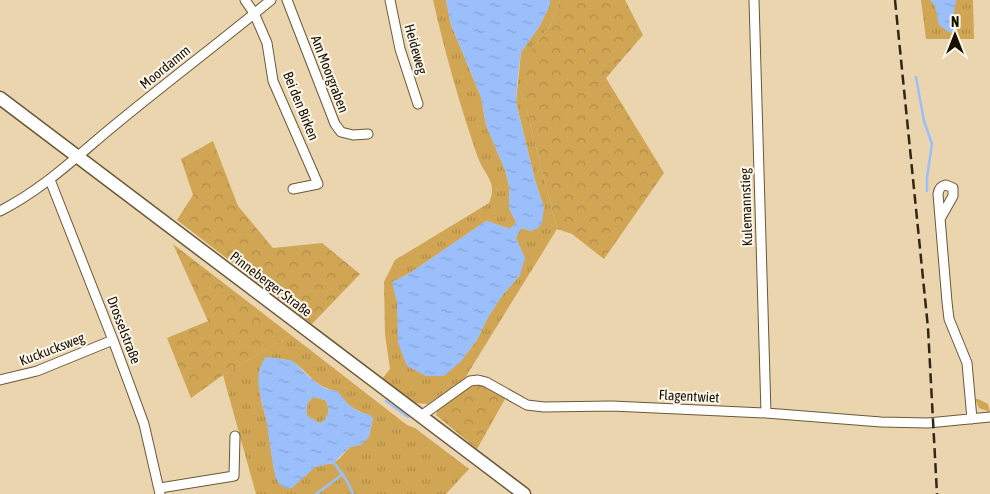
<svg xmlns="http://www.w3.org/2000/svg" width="990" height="494" font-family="'Asap Condensed',sans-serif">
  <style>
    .grass { fill: url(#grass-tufts); fill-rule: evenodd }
    .forest { fill: url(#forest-crowns) }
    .water { fill: url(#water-ripples); fill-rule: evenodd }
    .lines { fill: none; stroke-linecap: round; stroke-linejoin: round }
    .stream { stroke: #9bbffb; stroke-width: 2.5 }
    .street-casing { stroke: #6b5836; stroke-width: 11 }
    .secondary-casing { stroke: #6b5836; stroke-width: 15 }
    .street { stroke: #fff; stroke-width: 9 }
    .secondary { stroke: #fff; stroke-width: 12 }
    .rail { stroke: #302717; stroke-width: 2.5; stroke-dasharray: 10 5; stroke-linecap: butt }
    .labels { text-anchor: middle; stroke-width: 4; stroke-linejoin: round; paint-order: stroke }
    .street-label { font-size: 14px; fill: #171003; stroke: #fef8ec }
  </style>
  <defs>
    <pattern id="grass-tufts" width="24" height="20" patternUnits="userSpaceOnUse" patternTransform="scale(1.25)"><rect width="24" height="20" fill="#d0a554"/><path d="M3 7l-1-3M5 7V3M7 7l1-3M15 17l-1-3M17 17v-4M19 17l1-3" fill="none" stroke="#b28d48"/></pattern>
    <pattern id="forest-crowns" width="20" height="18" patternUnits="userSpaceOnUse" patternTransform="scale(1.25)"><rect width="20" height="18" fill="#d0a554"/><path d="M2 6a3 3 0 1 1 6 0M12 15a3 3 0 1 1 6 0" fill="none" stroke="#b28d48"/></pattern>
    <pattern id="water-ripples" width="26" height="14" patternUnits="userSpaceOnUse" patternTransform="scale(1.25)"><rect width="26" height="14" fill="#9bbffb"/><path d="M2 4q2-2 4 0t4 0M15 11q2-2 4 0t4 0" fill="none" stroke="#85a3d6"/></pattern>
  </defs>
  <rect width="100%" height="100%" fill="#ebd5af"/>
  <path class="grass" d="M 433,0 L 446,0 L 451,25 L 481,97 L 486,125 L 505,170 L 509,186 L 509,208 L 516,222 L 511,228 C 503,228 495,223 486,221 L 410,273 L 393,282 L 397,302 L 398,322 L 426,376 L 461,361 L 477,340 L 487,319 L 501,297 L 520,275 L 516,237 L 521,228 L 531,231 L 544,208 L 535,180 L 516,102 L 521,52 L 539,27 L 550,5 L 550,0 L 560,0 L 550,26 L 533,46 L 527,111 L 557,229 L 465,378 L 428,404 L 414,403 L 382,379 L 390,369 L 385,334 L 384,282 L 395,260 L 489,203 C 498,182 485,176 478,158 C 460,106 445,53 433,0 Z
    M 921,0 L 973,0 L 974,39 L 926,39 Z
    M 291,335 L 407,425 L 415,428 L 469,469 L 446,494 L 256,494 L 223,375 ZM 265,358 C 275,358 288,358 296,364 C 312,376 315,387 337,391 L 344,401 L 353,408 L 373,418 L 369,437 L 355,446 L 350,447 L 339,459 L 331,464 L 324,464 L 315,467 L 292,487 L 286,488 L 274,470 L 267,422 L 261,400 L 260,370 Z
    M 313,397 L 325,400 C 330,409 330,416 321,423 L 316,422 L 307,416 L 307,404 Z
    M 975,399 L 978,399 L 988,404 L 990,412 L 979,408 Z"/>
  <path class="forest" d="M 560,0 L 625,0 L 643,35 L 606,78 L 664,173 L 604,259 L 572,234 L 557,229 L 527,111 L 524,78 L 533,46 L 550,26 Z
    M 213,141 L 238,206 L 273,248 L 322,243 L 360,274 L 312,324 L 177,220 L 193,195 L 181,159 Z
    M 173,244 L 291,335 L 223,375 L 191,398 L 167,338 L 208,321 Z
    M 480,385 L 505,399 L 477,449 L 436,415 L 438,408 L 469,387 Z"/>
  <path class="water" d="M 446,0 L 550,0 L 550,5 L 539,27 L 521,52 L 518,74 L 516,102 L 535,180 L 544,208 L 542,223 L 538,228 L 531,231 L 521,228 L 516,238 L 525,258 L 520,275 L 501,297 L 487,319 L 477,340 L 461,361 L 444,376 L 426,376 L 407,366 L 398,343 L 397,302 L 392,282 L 410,273 L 486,221 C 495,223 503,228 511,228 L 516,222 L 509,208 L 509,186 L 505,170 L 486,125 L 481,97 L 451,25 Z
    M 930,0 L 956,0 L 954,13 L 959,25 L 955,31 L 950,33 L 939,25 L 935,6 Z
    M 269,357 L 293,361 L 308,376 L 321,386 L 326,389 L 337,391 C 343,398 349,407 358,411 C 364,414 369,413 373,418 L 369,437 L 361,445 L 350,447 L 333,463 L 315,467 L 292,488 C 282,489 279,485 275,476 C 272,459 269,441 267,423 C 263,402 251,378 265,358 ZM 313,397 L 325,400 C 330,409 330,416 321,423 L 316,422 L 315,420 L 307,416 L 307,404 Z"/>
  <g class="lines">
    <path class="stream" d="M 916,77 L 924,121 L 932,144 L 927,177 L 927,191
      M 386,401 L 408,417
      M 333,461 L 347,481 L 353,494
      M 316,494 L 343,474"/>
    <g class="street-casing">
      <path id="street" d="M 245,0 L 254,13 L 267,43 L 273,81 L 318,184 L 293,189
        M 287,0 L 335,124 L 341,132 L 353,135 L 368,134
        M 390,0 L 400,49 L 418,104
        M 754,0 L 766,413
        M 50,180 L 113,340 L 144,424 L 160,494
        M 0,211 C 44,189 78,155 116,124 C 167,82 220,42 271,0
        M 940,219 L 953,196 L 953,188 L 946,185 C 941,186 939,188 938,194 L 947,302 L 949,319 L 967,363 L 972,419
        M 0,380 L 37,371 L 113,340
        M 421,416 L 470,381 L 478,380 L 486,382 L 527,405 L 544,407 L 612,406 L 766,413 L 881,422 L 928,423 L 990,417
        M 160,488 L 234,476 L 235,436"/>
    </g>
    <g class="secondary-casing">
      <path id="secondary" d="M 0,98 L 524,494"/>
    </g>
    <use href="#street" class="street"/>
    <use href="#secondary" class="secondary"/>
    <path class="rail" d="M 895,0 L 928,328 L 937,494"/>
  </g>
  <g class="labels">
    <g class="street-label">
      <text transform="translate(416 49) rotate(74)" y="5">Heideweg</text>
      <text transform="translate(165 67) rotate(-39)" y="5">Moordamm</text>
      <text transform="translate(330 74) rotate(69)" y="5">Am Moorgraben</text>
      <text transform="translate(301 106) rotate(68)" y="5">Bei den Birken</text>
      <text transform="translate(746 207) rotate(-92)" y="5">Kulemannstieg</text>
      <text transform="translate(271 284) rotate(37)" y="5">Pinneberger Straße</text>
      <text transform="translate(124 330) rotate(69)" y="5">Drosselstraße</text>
      <text transform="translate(52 349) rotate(-21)" y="5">Kuckucksweg</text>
      <text transform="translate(689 396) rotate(3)" y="5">Flagentwiet</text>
    </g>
  </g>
  <g transform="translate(955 35)" stroke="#fef8ec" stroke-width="4" paint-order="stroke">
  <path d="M0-4L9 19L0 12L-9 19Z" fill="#171003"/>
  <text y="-8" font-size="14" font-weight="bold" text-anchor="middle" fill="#171003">N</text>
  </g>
</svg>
